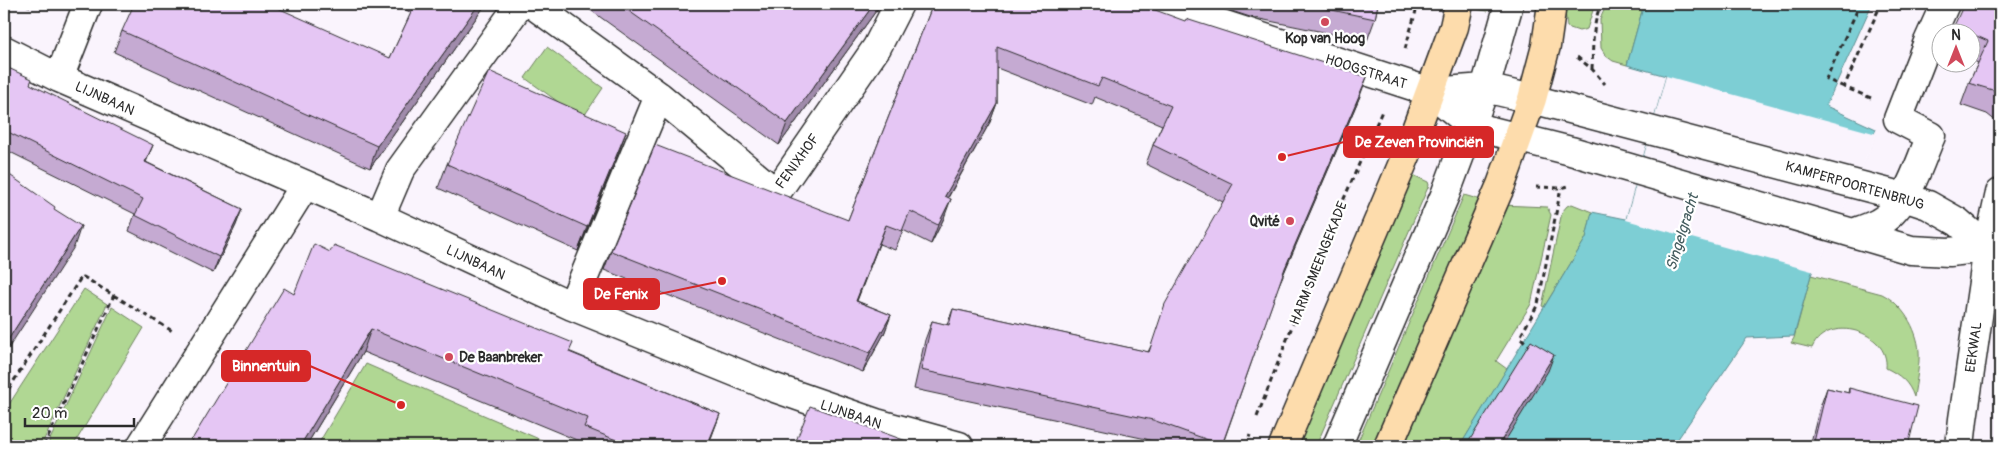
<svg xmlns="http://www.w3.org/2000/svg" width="2004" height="450" font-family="Pangolin,sans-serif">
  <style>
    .green { fill: #b0d793; stroke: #6e815f }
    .water { fill: #7dced4; stroke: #5c8d90 }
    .pier { fill: #faf4fd }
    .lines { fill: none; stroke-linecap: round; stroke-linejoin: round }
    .minor-casing { stroke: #2b2b2b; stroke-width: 31 }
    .major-casing { stroke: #2b2b2b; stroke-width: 31 }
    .path { stroke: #2b2b2b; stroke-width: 3; stroke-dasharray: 5 4; stroke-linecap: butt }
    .minor { stroke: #fff; stroke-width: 28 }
    .major { stroke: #fddcac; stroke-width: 28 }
    .wall { fill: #c5aad2; stroke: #2b2b2b }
    .shaded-wall { fill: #a08bab; stroke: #2b2b2b }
    .building { fill: #e5c6f4; stroke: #2b2b2b }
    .poi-dot { fill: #d1495b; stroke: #fff; stroke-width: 2 }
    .labels { text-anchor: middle; stroke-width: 4.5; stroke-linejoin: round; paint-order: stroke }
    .poi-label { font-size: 14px; font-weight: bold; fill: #2b2b2b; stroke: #fff }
    .street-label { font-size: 14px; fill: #2b2b2b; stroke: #fff }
    .water-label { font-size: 15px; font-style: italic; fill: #445c5e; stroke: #fff }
    .leader { fill: none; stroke: #d62828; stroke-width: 2 }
    .callout-dot { fill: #d62828; stroke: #fff; stroke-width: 2 }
    .callout { fill: #d62828; stroke: #d62828; stroke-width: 2 }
    .callout-label { font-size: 15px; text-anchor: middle; font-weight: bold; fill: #fff }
  </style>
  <rect width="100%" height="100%" fill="#faf4fd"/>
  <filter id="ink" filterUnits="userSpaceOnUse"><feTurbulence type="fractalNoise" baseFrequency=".02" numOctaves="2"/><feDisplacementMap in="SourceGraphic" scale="10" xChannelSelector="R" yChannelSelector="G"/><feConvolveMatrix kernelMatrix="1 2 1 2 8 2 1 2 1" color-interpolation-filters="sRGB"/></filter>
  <g filter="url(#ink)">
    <path class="green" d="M 1474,4 L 1490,4 L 1488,11 L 1474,9 Z
      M 1564,4 L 1595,4 L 1587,29 L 1579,31 L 1567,27 Z
      M 1607,4 L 1644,4 L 1627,65 L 1613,61 L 1606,56 L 1601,48 L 1600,19 Z
      M 547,47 L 603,88 L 582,119 L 525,78 Z
      M 1413,175 L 1428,182 L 1429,185 L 1316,446 L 1293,446 Z
      M 1464,195 L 1481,200 L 1380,446 L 1356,446 Z
      M 1572,204 L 1592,212 L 1586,238 L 1544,307 L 1542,306 L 1562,212 L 1567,206 Z
      M 1501,205 L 1547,207 L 1551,215 L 1531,304 L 1496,361 L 1507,369 L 1460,446 L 1397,446 Z
      M 1811,275 L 1882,294 C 1902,304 1917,328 1919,351 C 1920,365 1916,382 1914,397 C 1909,382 1900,375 1886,368 C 1890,331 1827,313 1812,348 L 1791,343 L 1794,338 Z
      M 84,289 L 107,304 L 41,446 L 4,446 L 4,412 Z
      M 112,307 L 144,328 L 73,446 L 47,446 Z
      M 366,364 L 555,446 L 317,446 Z"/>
    <path class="water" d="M 1644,4 L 1872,4 L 1826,106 L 1876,129 L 1811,275 L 1794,336 L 1747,338 L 1673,446 L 1460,446 L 1586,238 L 1592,212 L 1626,219 L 1666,76 L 1627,65 Z"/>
    <path class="pier" d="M 1666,76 L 1877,134 L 1815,272 L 1626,220 Z"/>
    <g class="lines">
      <g class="minor-casing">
        <path id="minor" d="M 532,4 L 659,96 L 776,193 L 877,47 L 899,4
          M 1160,4 L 1431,92 L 1485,88 L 1532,99 L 1904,197 L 1928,205 L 1958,222 L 1988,248
          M 4,50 L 59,78 L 380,217 L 572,306 L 772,387 L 876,423 L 959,446
          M 59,78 L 88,4
          M 1431,92 L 1472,126 L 1571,151 L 1911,250 L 1949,252 L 1988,248 L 1999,251
          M 380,217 L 400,170 L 520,4
          M 1853,233 C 1861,230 1870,227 1878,223 C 1908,207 1918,165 1931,136 L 1898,119 L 1928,42 L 1945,4
          M 572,306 L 659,96
          M 141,446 L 305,185
          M 1337,446 L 1445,195 L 1485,88 L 1509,4
          M 1960,446 L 1963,419 L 1988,248 L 2000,193"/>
      </g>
      <g class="major-casing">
        <path id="major" d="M 1283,446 L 1408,151 L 1454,27 L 1459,4
          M 1388,446 L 1501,185 L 1532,99 L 1546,46 L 1552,4"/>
      </g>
      <path class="path" d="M 1405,49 L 1418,4
        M 1577,57 L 1592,69 L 1605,84
        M 1592,69 C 1593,47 1592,25 1601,4
        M 1844,87 L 1826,79 L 1860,4
        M 1871,98 L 1844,87 L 1881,4
        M 1536,187 L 1561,188 L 1569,186
        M 1531,348 L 1520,337 L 1538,304 L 1561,188
        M 4,396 L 82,276 L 174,332
        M 1257,417 L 1320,254 L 1382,111
        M 44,446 L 114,295
        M 1246,446 L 1250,435"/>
      <use href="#minor" class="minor"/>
      <use href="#major" class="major"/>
    </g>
    <path class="wall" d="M 23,4 L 32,4 L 30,7 Z
      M 397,4 L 486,4 L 370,168 L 114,52 L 122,31 L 390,58 L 411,13 Z
      M 582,4 L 758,4 L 760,5 L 760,4 L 881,4 L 779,145 Z
      M 933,4 L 1360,96 L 1279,284 L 1222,446 L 1165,446 L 1146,439 L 914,389 L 925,340 L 932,321 L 947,325 L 953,309 L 1148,352 L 1223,202 L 1146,164 L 1153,145 L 1162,125 L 1095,97 L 1092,105 L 997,68 L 997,103 L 990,122 L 948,198 L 944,218 L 931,244 L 903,230 L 895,250 L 879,244 L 857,301 L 891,315 L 884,334 L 863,372 L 604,270 L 611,251 L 848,220 Z
      M 1210,4 L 1378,4 L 1375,19 L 1367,41 L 1250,17 Z
      M 2000,4 L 2000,118 L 1997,122 L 1987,114 L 1961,105 L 1969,83 L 1978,63 L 1972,60 L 1972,32 L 1952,32 L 1954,26 Z
      M 4,66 L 30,85 L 146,162 L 242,209 L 236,225 L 213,273 L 129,231 L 135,214 L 4,149 Z
      M 617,157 L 578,251 L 438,188 L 447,164 Z
      M 330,252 L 720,414 L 708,446 L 577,446 L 579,441 L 363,352 L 306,446 L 188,446 L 294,294 Z
      M 1827,388 L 1848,393 L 1849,388 L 1908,446 L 1810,446 L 1819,410 Z"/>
    <path class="shaded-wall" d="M 479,4 L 486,4 L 370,168 L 377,146 Z
      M 874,4 L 881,4 L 779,145 L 787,123 Z
      M 1367,77 L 1360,96 L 1278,287 L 1285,268 Z
      M 997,103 L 990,122 L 938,215 L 945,196 Z
      M 2000,112 L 2000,118 L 1997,122 Z
      M 626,132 L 617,157 L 578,251 L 587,227 Z
      M 153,145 L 147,160 L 139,177 L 145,162 Z
      M 951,199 L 944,218 L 931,244 L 938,225 Z
      M 242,209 L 236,225 L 213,273 L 219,257 Z
      M 886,225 L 879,244 L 849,320 L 856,301 Z
      M 81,226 L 74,247 L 4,355 L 4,346 Z
      M 891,315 L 884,334 L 863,372 L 870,353 Z
      M 371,329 L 363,352 L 306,446 L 300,446 Z
      M 1554,355 L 1548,371 L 1502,446 L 1498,446 Z
      M 720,414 L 708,446 L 707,446 Z"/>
    <path class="building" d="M 134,4 L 269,4 L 390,58 L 415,4 L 479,4 L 377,146 L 122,31 Z
      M 619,4 L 758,4 L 760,5 L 760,4 L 874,4 L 787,123 Z
      M 933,4 L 1139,4 L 1185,21 L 1186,19 L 1367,77 L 1285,268 L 1222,445 L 1153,420 L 921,370 L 932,321 L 949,325 L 953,309 L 1149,352 L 1165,304 L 1233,184 L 1153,145 L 1171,106 L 1102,78 L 1098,86 L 997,47 L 997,103 L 945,196 L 951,199 L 938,225 L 910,211 L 902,231 L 886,225 L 856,301 L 891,315 L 870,353 L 611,251 L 655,145 L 848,220 Z
      M 1303,4 L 1378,4 L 1375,19 Z
      M 1964,4 L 2000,4 L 2000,95 L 1996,91 L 1969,83 L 1988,41 L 1972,34 L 1972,32 L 1969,32 L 1954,26 Z
      M 4,66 L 32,79 L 30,84 L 153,145 L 145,162 L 242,209 L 219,257 L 135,215 L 143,199 L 4,130 Z
      M 489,71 L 626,132 L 587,227 L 447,164 Z
      M 4,171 L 55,207 L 54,209 L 81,226 L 4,346 Z
      M 314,244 L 330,252 L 334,245 L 573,343 L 569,352 L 720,414 L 707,446 L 631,446 L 584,427 L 588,418 L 371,329 L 300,446 L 188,446 L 284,288 L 294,294 Z
      M 1531,341 L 1554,355 L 1498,446 L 1466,446 Z
      M 1827,388 L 1849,393 L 1849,388 L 1918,406 L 1908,446 L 1813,446 Z
      M 810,406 L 920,446 L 794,446 Z"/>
  </g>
  <g class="poi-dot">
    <circle cx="1325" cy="22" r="5"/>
    <circle cx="1290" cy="221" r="5"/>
    <circle cx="449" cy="357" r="5"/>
  </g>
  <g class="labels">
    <g class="poi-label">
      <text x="1325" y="43">Kop van Hoog</text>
      <text x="1280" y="226" text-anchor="end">Qvité</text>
      <text x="459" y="362" text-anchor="start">De Baanbreker</text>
    </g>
    <g class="street-label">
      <text transform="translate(1366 71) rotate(18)" y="5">HOOGSTRAAT</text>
      <text transform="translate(105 98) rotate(24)" y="5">LIJNBAAN</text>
      <text transform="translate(797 161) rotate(-54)" y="5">FENIXHOF</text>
      <text transform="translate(1855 185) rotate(16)" y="5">KAMPERPOORTENBRUG</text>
      <text transform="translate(476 262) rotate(25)" y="5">LIJNBAAN</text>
      <text transform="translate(1318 263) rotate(-68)" y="5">HARM SMEENGEKADE</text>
      <text transform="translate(1973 347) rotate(-82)" y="5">EEKWAL</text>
      <text transform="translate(851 414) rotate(19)" y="5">LIJNBAAN</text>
    </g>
    <g class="water-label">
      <text transform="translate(1682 232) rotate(-73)" y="5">Singelgracht</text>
    </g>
  </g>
  <path class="leader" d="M1282 157L1344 142M722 281L659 294M401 405L310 366"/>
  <g class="callout-dot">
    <circle cx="1282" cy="157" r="5"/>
    <circle cx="722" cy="281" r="5"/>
    <circle cx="401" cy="405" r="5"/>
  </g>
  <g class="callout">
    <rect x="1344" y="127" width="149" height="30" rx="5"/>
    <rect x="584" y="279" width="75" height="30" rx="5"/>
    <rect x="222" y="351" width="88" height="30" rx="5"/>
  </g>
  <g class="callout-label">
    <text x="1419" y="147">De Zeven Provinciën</text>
    <text x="621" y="299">De Fenix</text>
    <text x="266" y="371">Binnentuin</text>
  </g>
  <rect width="2004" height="450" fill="none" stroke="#fff" stroke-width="20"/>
  <rect x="10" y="10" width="1984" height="430" fill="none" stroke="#2b2b2b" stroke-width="2" filter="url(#ink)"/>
  <g transform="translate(1956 48)"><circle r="24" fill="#ffffff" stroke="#aaaaaa"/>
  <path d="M0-4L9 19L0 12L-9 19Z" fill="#d1495b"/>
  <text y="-8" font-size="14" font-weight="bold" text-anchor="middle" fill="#2b2b2b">N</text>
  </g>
  <path d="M25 418v8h109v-8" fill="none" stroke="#2b2b2b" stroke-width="2.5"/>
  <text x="32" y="418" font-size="15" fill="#2b2b2b" stroke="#ffffff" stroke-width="4" paint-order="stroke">20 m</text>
</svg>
